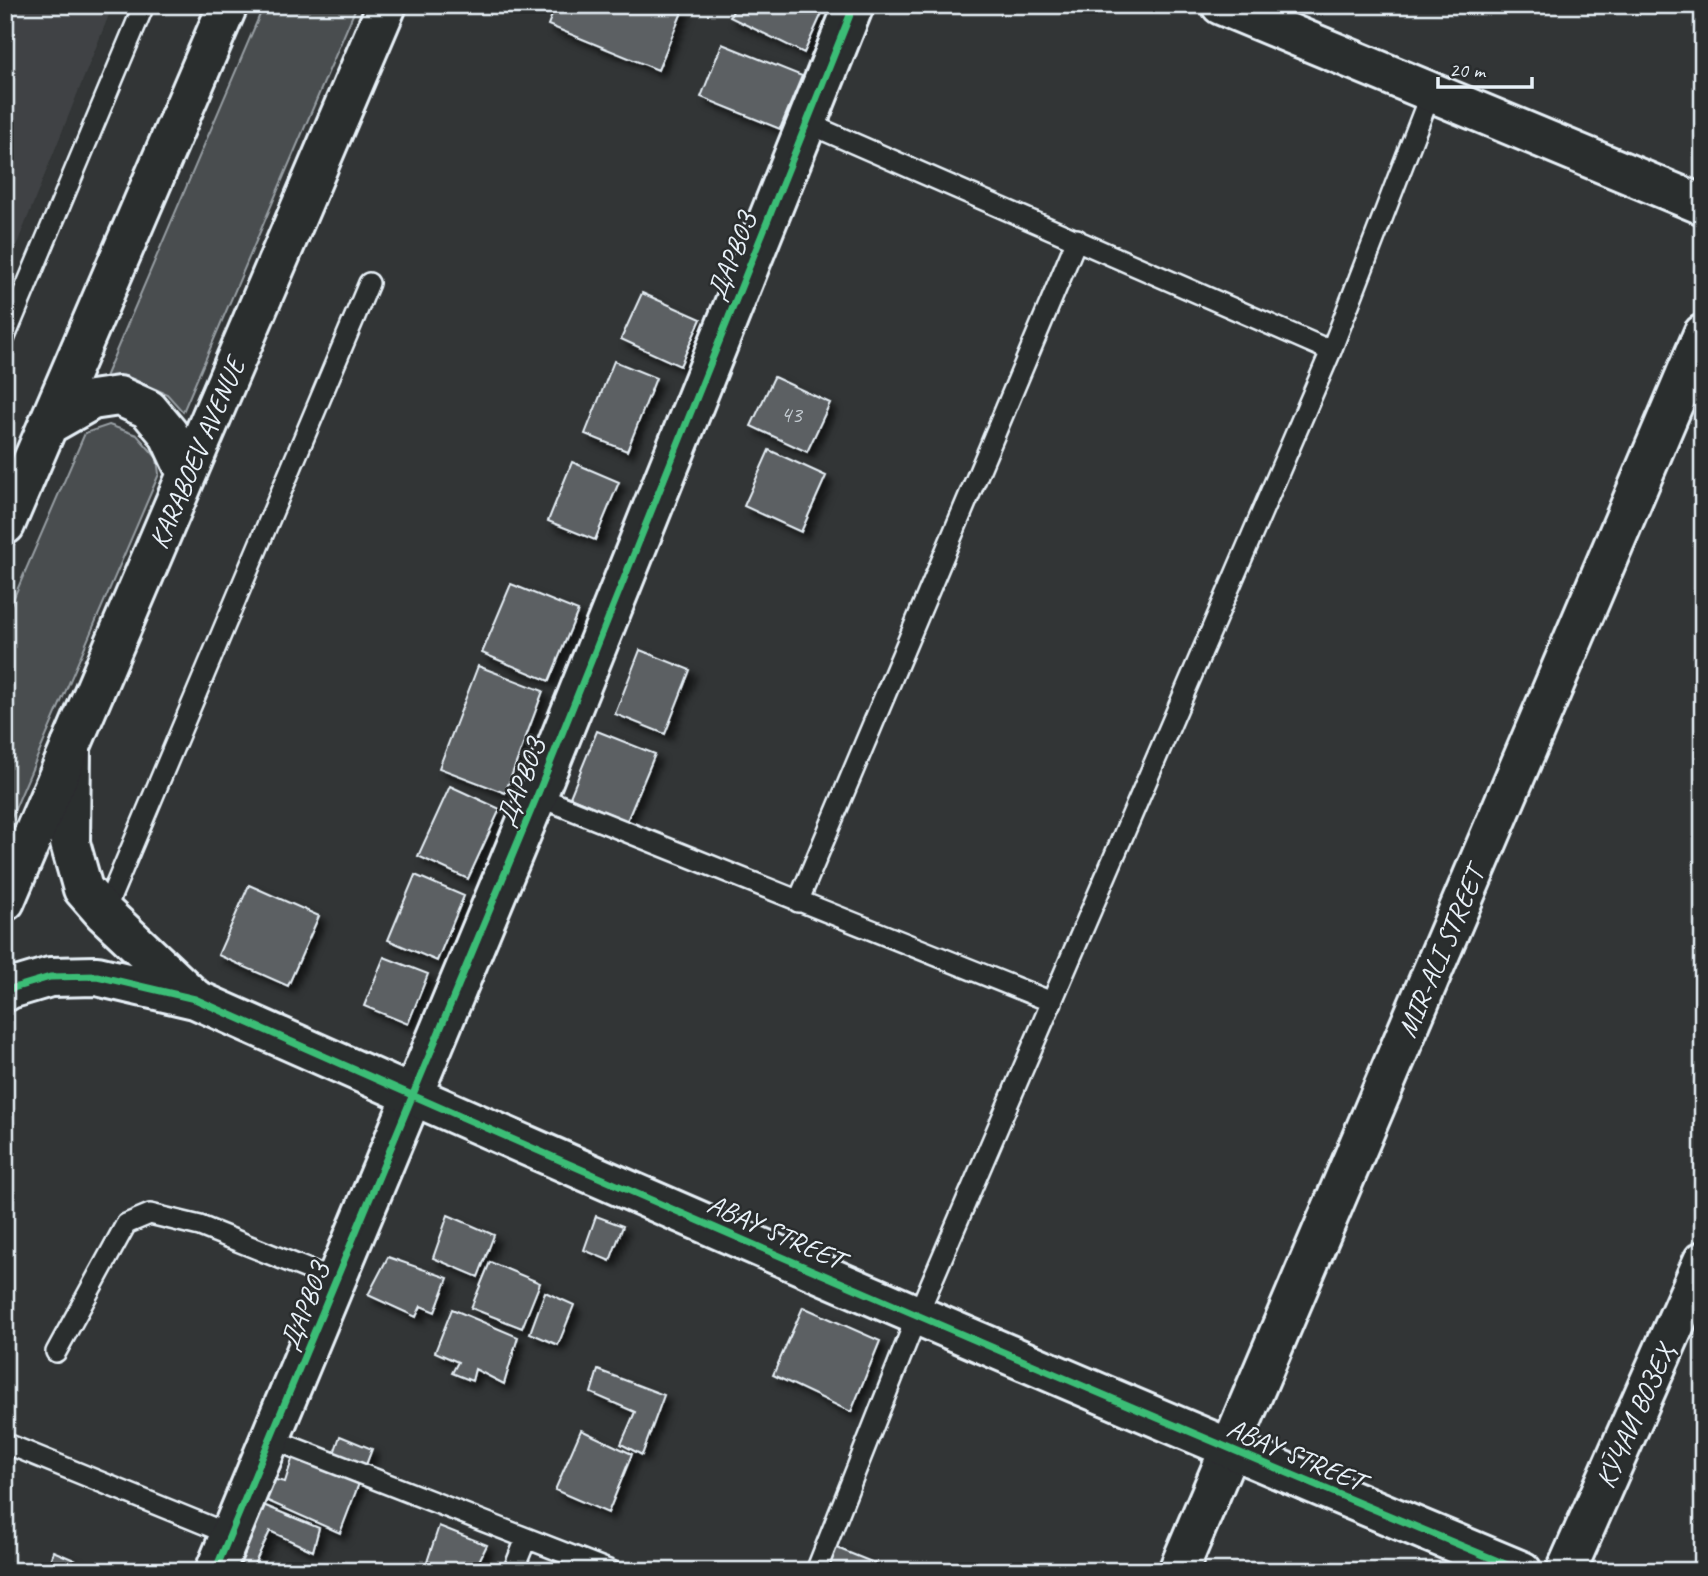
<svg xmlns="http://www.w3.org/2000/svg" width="1708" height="1576" font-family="Caveat,sans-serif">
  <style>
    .built { fill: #3f4244 }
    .grass { fill: #494d4f; stroke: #989fa4; stroke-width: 2 }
    .building { fill: #5c6063; stroke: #e8f1f8; stroke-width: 2; filter: url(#shadow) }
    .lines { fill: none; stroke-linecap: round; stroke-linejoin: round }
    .service-casing { stroke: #e8f1f8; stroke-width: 24 }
    .minor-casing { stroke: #e8f1f8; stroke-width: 44 }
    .tertiary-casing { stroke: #e8f1f8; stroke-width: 44 }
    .trunk-casing { stroke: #e8f1f8; stroke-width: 44 }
    .service { stroke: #2a2d2e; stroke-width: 19 }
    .minor { stroke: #2a2d2e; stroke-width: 38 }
    .tertiary { stroke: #2a2d2e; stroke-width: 38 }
    .trunk { stroke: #2a2d2e; stroke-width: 38 }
    .cycleway-casing { stroke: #2a2d2e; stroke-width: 11 }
    .cycleway { stroke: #3abd76; stroke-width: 7 }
    .labels { text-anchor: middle; stroke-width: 5; stroke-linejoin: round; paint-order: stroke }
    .number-label { font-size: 24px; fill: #c5cdd3 }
    .street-label { font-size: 28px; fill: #e8f1f8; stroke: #2a2d2e }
  </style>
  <defs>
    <filter id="shadow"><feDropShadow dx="6" dy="6" stdDeviation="3.5" flood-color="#0009"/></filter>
  </defs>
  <rect width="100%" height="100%" fill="#323536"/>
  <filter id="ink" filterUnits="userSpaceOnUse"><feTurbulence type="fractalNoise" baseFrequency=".0143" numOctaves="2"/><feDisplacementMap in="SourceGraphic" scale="14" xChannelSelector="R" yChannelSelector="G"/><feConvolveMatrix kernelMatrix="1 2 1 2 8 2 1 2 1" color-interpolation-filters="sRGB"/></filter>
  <g filter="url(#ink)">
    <path class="built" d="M 5,5 L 113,5 L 5,274 Z"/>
    <path class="grass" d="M 264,5 L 357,5 L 183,412 L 167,394 L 126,376 L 105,377 Z
      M 109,425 L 137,435 L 157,458 L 159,474 L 5,832 L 5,618 L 85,433 Z"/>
    <path class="building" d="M 556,5 L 685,5 L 658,70 L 548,25 Z
      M 736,5 L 810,5 L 823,11 L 804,53 L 730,17 Z
      M 722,44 L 802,76 L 780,129 L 701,97 Z
      M 642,293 L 701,319 L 680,366 L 621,339 Z
      M 614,361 L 656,378 L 627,451 L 585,434 Z
      M 774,377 L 830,403 L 807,452 L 751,426 Z
      M 769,450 L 826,476 L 801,532 L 744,506 Z
      M 572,462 L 619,482 L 595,540 L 548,521 Z
      M 511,584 L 578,611 L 549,681 L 482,653 Z
      M 640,650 L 690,670 L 665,734 L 615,714 Z
      M 478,666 L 543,691 L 505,793 L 439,768 Z
      M 597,731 L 655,754 L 627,821 L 570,797 Z
      M 450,786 L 500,809 L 468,879 L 418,856 Z
      M 415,875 L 464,896 L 437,961 L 388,940 Z
      M 249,885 L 319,916 L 288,986 L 218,955 Z
      M 384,957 L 428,974 L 408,1024 L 364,1006 Z
      M 448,1215 L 494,1235 L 478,1277 L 433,1258 Z
      M 596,1216 L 623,1226 L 610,1261 L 584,1250 Z
      M 388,1257 L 448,1278 L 435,1312 L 421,1306 L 416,1317 L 368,1295 Z
      M 490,1262 L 540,1283 L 522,1328 L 471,1308 Z
      M 545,1292 L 574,1305 L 558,1345 L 530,1333 Z
      M 803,1307 L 880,1341 L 851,1412 L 773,1375 Z
      M 452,1309 L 518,1337 L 504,1384 L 475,1369 L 472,1381 L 452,1373 L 458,1362 L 435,1352 Z
      M 598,1370 L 664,1395 L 642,1455 L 621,1444 L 635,1412 L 591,1393 Z
      M 581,1430 L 632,1454 L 608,1513 L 555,1490 Z
      M 340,1436 L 372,1449 L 340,1533 L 261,1498 L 267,1478 L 285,1482 L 294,1453 L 331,1462 Z
      M 256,1502 L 319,1528 L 313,1551 L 270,1531 L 251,1571 L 226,1571 Z
      M 439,1526 L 487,1545 L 474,1571 L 424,1571 Z
      M 832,1546 L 894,1571 L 822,1571 Z
      M 53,1551 L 100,1571 L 47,1571 Z"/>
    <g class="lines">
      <g class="service-casing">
        <path id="service" d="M 807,123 L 1331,351
          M 5,337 L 144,5
          M 537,796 L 1052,1002
          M 798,902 L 1077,239
          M 104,913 L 369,283
          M 56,1352 L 126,1224 L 150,1214 L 200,1226 L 337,1281
          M 272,1439 L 611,1571
          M 5,1443 L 231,1535
          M 513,1571 L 526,1539
          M 816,1571 L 917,1316 L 1331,351 L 1431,92"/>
      </g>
      <g class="minor-casing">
        <path id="minor" d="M 1221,5 L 1703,205
          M 215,1571 L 537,796 L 854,5
          M 1178,1571 L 1703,334
          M 1566,1571 L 1703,1261"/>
      </g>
      <g class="tertiary-casing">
        <path id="tertiary" d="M 71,746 L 70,843 L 83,889 L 104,913 L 193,997
          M 5,992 L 10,989 L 50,977 L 97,976 L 195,999 C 635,1195 1077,1386 1522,1571"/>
      </g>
      <g class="trunk-casing">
        <path id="trunk" d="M 48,425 L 92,400 L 119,396 L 148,409 L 168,433 L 187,474
          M 5,525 L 228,5
          M 5,901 L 387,5"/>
      </g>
      <use href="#service" class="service"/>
      <use href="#minor" class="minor"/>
      <use href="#tertiary" class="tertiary"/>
      <use href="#trunk" class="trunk"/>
      <g class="cycleway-casing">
        <path id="cycleway" d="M 5,992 L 10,989 L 50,977 L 97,976 L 195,999 C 635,1195 1077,1386 1522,1571
          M 215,1571 L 537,796 L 854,5"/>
      </g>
      <use href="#cycleway" class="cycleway"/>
    </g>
  </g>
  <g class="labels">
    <g class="number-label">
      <text x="791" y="422">43</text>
    </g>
    <g class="street-label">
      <text transform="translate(731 256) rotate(-68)" y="10">ДАРВОЗ</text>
      <text transform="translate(196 453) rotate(-67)" y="10">KARABOEV AVENUE</text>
      <text transform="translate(520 782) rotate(-68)" y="10">ДАРВОЗ</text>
      <text transform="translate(1440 952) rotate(-67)" y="10">MIR-ALI STREET</text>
      <text transform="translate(776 1231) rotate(24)" y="10">ABAY STREET</text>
      <text transform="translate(304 1306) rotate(-68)" y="10">ДАРВОЗ</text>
      <text transform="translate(1634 1416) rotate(-66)" y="10">КӮЧАИ ВОЗЕҲ</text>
      <text transform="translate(1296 1454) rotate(23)" y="10">ABAY STREET</text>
    </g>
  </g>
  <rect width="1708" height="1576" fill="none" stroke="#2a2d2e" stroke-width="28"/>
  <rect x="14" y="14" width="1680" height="1548" fill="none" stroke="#e8f1f8" stroke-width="2.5" filter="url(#ink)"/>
  <path d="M1438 77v10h94v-10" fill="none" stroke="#e8f1f8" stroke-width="3.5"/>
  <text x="1449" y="77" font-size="21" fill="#e8f1f8" stroke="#2a2d2e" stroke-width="5" paint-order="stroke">20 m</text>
</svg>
